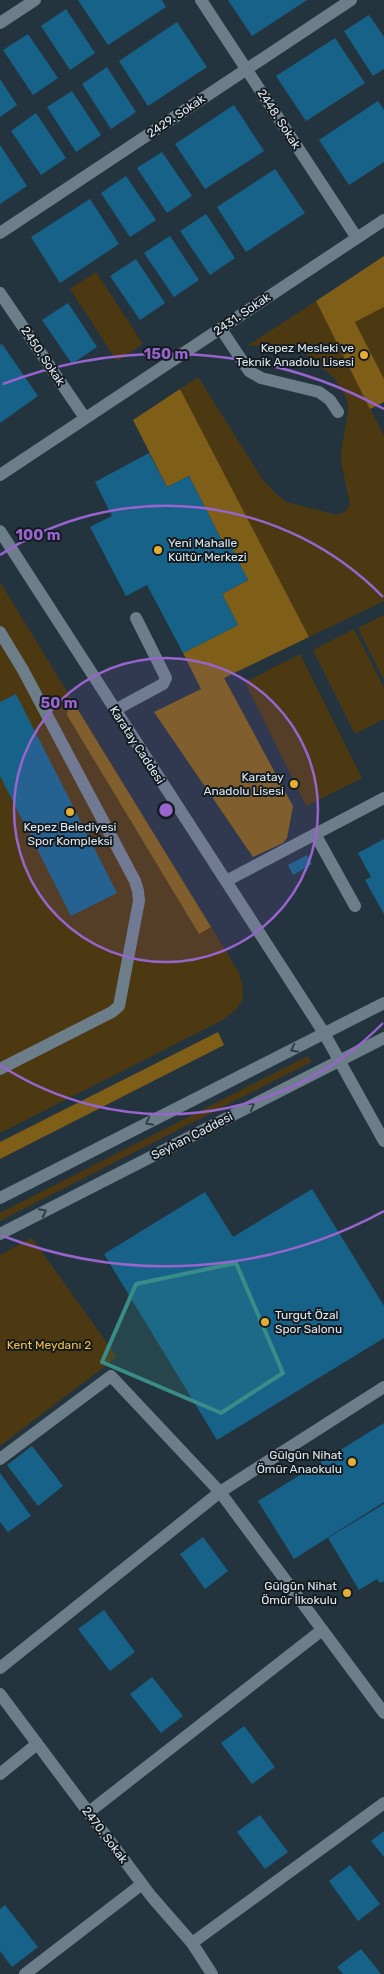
<svg xmlns="http://www.w3.org/2000/svg" width="384" height="1974" font-family="Rubik,sans-serif">
  <style>
    .green { fill: #4d3911 }
    .forest { fill: #7f5e17 }
    .building { fill: #176289 }
    .lines { fill: none; stroke-linecap: round; stroke-linejoin: round }
    .minor { stroke: #6b7e8a; stroke-width: 12 }
    .oneway { stroke: #323e45 }
    .marked { fill: #388d88; fill-opacity: 0.2; stroke: #388d88; stroke-width: 4; stroke-linejoin: round }
    .ring { fill: none; stroke: #9864cd; stroke-width: 2.5 }
    .poi-dot { fill: #e5ad35; stroke: #141b20; stroke-width: 2 }
    .labels { text-anchor: middle; stroke-width: 4; stroke-linejoin: round; paint-order: stroke }
    .street-label { font-size: 12px; fill: #dde7ee; stroke: #141b20 }
    .poi-label { font-size: 12px; fill: #dde7ee; stroke: #141b20; text-anchor: end }
    .park-label { font-size: 12px; fill: #f9be46; stroke: #141b20 }
    .centre { fill: #9864cd; stroke: #141b20; stroke-width: 2.5 }
    .ring-label { font-size: 15px; text-anchor: middle; font-weight: bold; fill: #9864cd; stroke: #141b20; stroke-width: 4; stroke-linejoin: round; paint-order: stroke }
  </style>
  <rect width="100%" height="100%" fill="#24343f"/>
  <path class="green" d="M 96,272 L 143,344 L 117,361 L 70,289 Z
    M 316,301 L 384,436 L 384,601 L 309,637 L 180,389 L 198,377 L 263,480 L 276,494 L 286,502 L 337,515 L 345,512 L 350,504 L 341,462 L 341,451 L 348,412 L 348,404 L 344,393 L 334,378 L 299,348 L 287,345 L 247,346 Z
    M 384,307 L 384,379 L 355,322 Z
    M 0,582 L 238,971 C 248,998 244,1005 221,1021 L 0,1133 Z
    M 384,615 L 384,680 L 358,628 Z
    M 354,629 L 384,688 L 384,719 L 355,734 L 313,650 Z
    M 300,654 L 362,778 L 306,806 L 245,682 Z
    M 308,1056 L 311,1062 L 0,1221 L 0,1213 Z
    M 32,1238 L 117,1357 L 0,1446 L 0,1255 Z"/>
  <path class="forest" d="M 384,256 L 384,307 L 355,322 L 384,379 L 384,402 L 370,409 L 316,301 Z
    M 180,389 L 309,637 L 224,678 L 293,806 L 287,838 L 283,843 L 253,857 L 154,712 L 201,689 L 183,653 L 238,625 L 222,594 L 248,580 L 229,543 L 224,545 L 189,476 L 167,487 L 133,420 Z
    M 70,697 L 211,927 L 199,934 L 67,715 Z
    M 218,1032 L 224,1045 L 0,1159 L 0,1142 Z"/>
  <path class="building" d="M 78,0 L 162,0 L 166,7 L 108,45 Z
    M 228,0 L 307,0 L 252,36 Z
    M 66,9 L 95,53 L 70,70 L 41,26 Z
    M 369,15 L 384,37 L 384,69 L 373,76 L 344,31 Z
    M 177,22 L 207,67 L 148,106 L 119,61 Z
    M 28,34 L 58,78 L 33,95 L 3,50 Z
    M 335,38 L 365,83 L 306,121 L 276,76 Z
    M 107,67 L 136,112 L 111,129 L 82,84 Z
    M 0,79 L 17,105 L 0,117 Z
    M 72,91 L 101,135 L 76,152 L 47,107 Z
    M 378,101 L 384,110 L 384,162 L 349,185 L 319,140 Z
    M 234,105 L 264,151 L 205,189 L 175,144 Z
    M 36,113 L 66,158 L 41,175 L 11,131 Z
    M 0,145 L 27,186 L 0,204 Z
    M 162,152 L 192,196 L 167,213 L 137,168 Z
    M 275,169 L 305,213 L 246,252 L 217,207 Z
    M 126,176 L 156,220 L 130,237 L 101,193 Z
    M 90,199 L 119,244 L 60,283 L 31,237 Z
    M 206,214 L 235,258 L 210,275 L 180,231 Z
    M 170,236 L 199,280 L 174,297 L 144,253 Z
    M 136,259 L 165,303 L 140,320 L 110,276 Z
    M 68,303 L 97,347 L 72,364 L 42,320 Z
    M 2,344 L 38,396 L 0,423 L 0,345 Z
    M 149,453 L 167,487 L 189,476 L 224,545 L 229,542 L 248,580 L 222,594 L 238,625 L 183,653 L 147,585 L 126,596 L 90,527 L 112,516 L 95,482 Z
    M 16,694 L 117,893 L 71,916 L 0,776 L 0,702 Z
    M 384,839 L 384,914 L 365,880 L 371,877 L 358,853 Z
    M 307,855 L 312,864 L 293,875 L 288,865 Z
    M 312,1189 L 384,1306 L 384,1338 L 217,1440 L 104,1254 L 205,1192 L 233,1237 Z
    M 384,1423 L 384,1502 L 294,1559 L 258,1501 Z
    M 32,1446 L 63,1486 L 38,1506 L 7,1465 Z
    M 0,1473 L 31,1516 L 8,1532 L 0,1522 Z
    M 384,1504 L 384,1581 L 380,1583 L 377,1579 L 359,1590 L 328,1538 Z
    M 203,1537 L 228,1571 L 205,1589 L 180,1554 Z
    M 104,1610 L 135,1652 L 110,1671 L 78,1629 Z
    M 152,1677 L 183,1716 L 161,1733 L 130,1694 Z
    M 244,1726 L 275,1767 L 252,1784 L 221,1743 Z
    M 260,1815 L 288,1852 L 265,1869 L 237,1832 Z
    M 384,1831 L 384,1857 L 371,1841 Z
    M 350,1865 L 380,1904 L 358,1921 L 329,1881 Z
    M 5,1905 L 38,1947 L 12,1967 L 0,1951 L 0,1909 Z
    M 361,1949 L 381,1974 L 343,1974 L 337,1967 Z"/>
  <g class="lines">
    <path class="minor" d="M 201,0 L 357,238
      M 0,23 L 35,0
      M 0,233 L 351,0
      M 0,293 L 85,418
      M 221,329 L 249,371 L 261,378 L 319,392 L 330,400 L 338,412
      M 0,475 L 384,220
      M 0,531 L 324,1033 L 384,1141
      M 0,632 L 23,670 L 135,881 L 138,891 L 139,901 L 119,1006 L 112,1012 L 0,1069
      M 115,710 L 163,684 L 166,678 L 136,618
      M 315,834 L 355,906
      M 226,881 L 384,798
      M 0,1198 L 384,1003
      M 0,1234 L 384,1038
      M 0,1459 L 111,1376 L 220,1492 L 384,1713
      M 0,1668 L 220,1492 L 384,1387
      M 0,1694 L 151,1896 L 192,1943 L 212,1974
      M 0,1774 L 37,1744
      M 89,1812 L 322,1630
      M 192,1943 L 384,1803
      M 25,1974 L 142,1884"/>
  </g>
  <defs><path id="oneway-chevron" d="M-2-3.5L2.5 0L-2 3.5" fill="none" stroke-width="1.6" stroke-linecap="round" stroke-linejoin="round" transform="scale(1.25)"/></defs>
  <g class="oneway">
    <use href="#oneway-chevron" transform="translate(294 1049) rotate(153)"/>
    <use href="#oneway-chevron" transform="translate(251 1106) rotate(-27)"/>
    <use href="#oneway-chevron" transform="translate(149 1122) rotate(153)"/>
    <use href="#oneway-chevron" transform="translate(43 1212) rotate(-27)"/>
  </g>
  <path class="marked" d="M 236,1263 L 283,1373 L 221,1413 L 102,1362 L 136,1284 Z"/>
  <circle cx="166" cy="810" r="152" fill="#9864cd" fill-opacity=".12"/>
  <g class="ring">
    <circle cx="166" cy="810" r="152"/>
    <path d="M383 1023A304 304 0 0 1 0 1065M0 555A304 304 0 0 1 383 597"/>
    <path d="M384 1211A456 456 0 0 1 3 1236M3 384A456 456 0 0 1 384 409"/>
  </g>
  <g class="poi-dot">
    <circle cx="364" cy="355" r="5"/>
    <circle cx="158" cy="550" r="5"/>
    <circle cx="294" cy="784" r="5"/>
    <circle cx="70" cy="812" r="5"/>
    <circle cx="265" cy="1322" r="5"/>
    <circle cx="352" cy="1462" r="5"/>
    <circle cx="347" cy="1593" r="5"/>
  </g>
  <g class="labels">
    <g class="street-label">
      <text transform="translate(176 116) rotate(-34)" y="4">2429. Sokak</text>
      <text transform="translate(279 119) rotate(57)" y="4">2448. Sokak</text>
      <text transform="translate(242 314) rotate(-34)" y="4">2431. Sokak</text>
      <text transform="translate(43 356) rotate(56)" y="4">2450. Sokak</text>
      <text transform="translate(137 745) rotate(57)" y="4">Karatay Caddesi</text>
      <text transform="translate(192 1136) rotate(-27)" y="4">Seyhan Caddesi</text>
      <text transform="translate(105 1835) rotate(53)" y="4">2470. Sokak</text>
    </g>
    <g class="poi-label">
      <text x="354" y="352">Kepez Mesleki ve<tspan x="354" dy="14">Teknik Anadolu Lisesi</tspan></text>
      <text x="168" y="547" text-anchor="start">Yeni Mahalle<tspan x="168" dy="14">Kültür Merkezi</tspan></text>
      <text x="284" y="781">Karatay<tspan x="284" dy="14">Anadolu Lisesi</tspan></text>
      <text x="70" y="831" text-anchor="middle">Kepez Belediyesi<tspan x="70" dy="14">Spor Kompleksi</tspan></text>
      <text x="275" y="1319" text-anchor="start">Turgut Özal<tspan x="275" dy="14">Spor Salonu</tspan></text>
      <text x="342" y="1459">Gülgün Nihat<tspan x="342" dy="14">Ömür Anaokulu</tspan></text>
      <text x="337" y="1590">Gülgün Nihat<tspan x="337" dy="14">Ömür İlkokulu</tspan></text>
    </g>
    <g class="park-label">
      <text x="49" y="1349">Kent Meydanı 2</text>
    </g>
  </g>
  <circle cx="166" cy="810" r="8" class="centre"/>
  <g class="ring-label">
    <text x="166" y="359">150 m</text>
    <text x="38" y="540">100 m</text>
    <text x="59" y="708">50 m</text>
  </g>
</svg>
